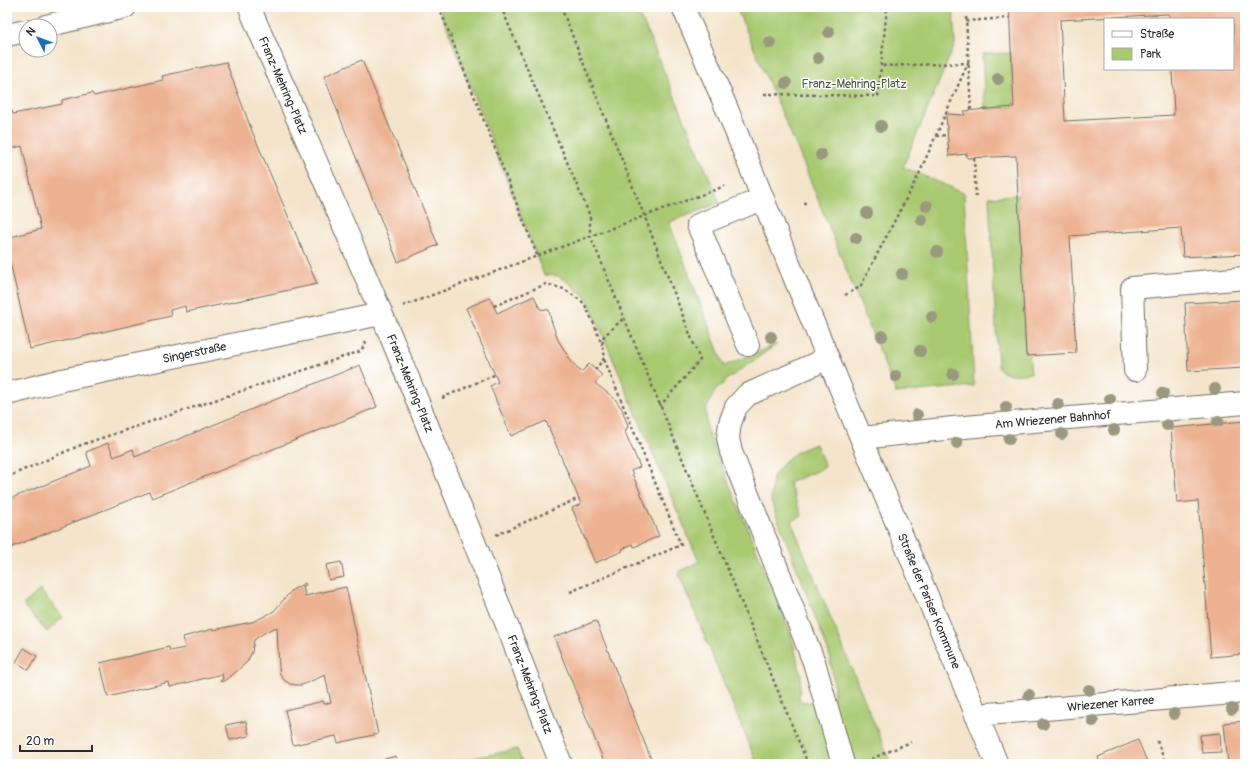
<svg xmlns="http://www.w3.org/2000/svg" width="1252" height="771" font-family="Pangolin,sans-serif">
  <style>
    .green { fill: #a9c971; stroke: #6a7a4e }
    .building { fill: #edb292; fill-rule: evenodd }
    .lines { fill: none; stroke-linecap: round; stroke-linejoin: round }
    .minor-casing { stroke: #716c63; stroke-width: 24 }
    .path { stroke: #716c63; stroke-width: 2.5; stroke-dasharray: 3 3; stroke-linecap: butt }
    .minor { stroke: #fff; stroke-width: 22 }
    .tree { fill: #9a987f }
    .labels { text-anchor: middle; stroke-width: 3; stroke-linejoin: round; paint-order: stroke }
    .park-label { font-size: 12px; fill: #515a40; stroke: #fff }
    .street-label { font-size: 12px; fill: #2b2b2b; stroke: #fff }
  </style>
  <rect width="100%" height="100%" fill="#fff"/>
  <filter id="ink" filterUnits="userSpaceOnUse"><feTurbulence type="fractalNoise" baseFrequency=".025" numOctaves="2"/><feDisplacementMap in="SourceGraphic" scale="8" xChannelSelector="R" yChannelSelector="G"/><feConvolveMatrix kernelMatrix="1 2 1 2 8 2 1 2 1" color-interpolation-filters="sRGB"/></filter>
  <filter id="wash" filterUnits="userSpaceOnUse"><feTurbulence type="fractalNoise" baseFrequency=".012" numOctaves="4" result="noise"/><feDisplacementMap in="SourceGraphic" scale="16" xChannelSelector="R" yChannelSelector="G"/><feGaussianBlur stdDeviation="0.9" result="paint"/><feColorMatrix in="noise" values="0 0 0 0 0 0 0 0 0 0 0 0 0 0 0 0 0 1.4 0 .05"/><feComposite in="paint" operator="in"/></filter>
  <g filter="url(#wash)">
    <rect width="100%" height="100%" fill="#f4e4cb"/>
    <path class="green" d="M 439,7 L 632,7 L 643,22 L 720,203 L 669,222 L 724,366 L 777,344 L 729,378 L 715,391 L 706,410 L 707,430 L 790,631 L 801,675 L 799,701 L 833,705 L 834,683 L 829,653 L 771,501 L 773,477 L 785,461 L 798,451 L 816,444 L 825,467 L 789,483 L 802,516 L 791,521 L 891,764 L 757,764 L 678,572 L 699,562 L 587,298 L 570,284 L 558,276 L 544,275 Z
      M 736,7 L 953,7 L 955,44 L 903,167 L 964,193 L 974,386 L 896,393 L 798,150 Z
      M 1011,53 L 1014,107 L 985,109 L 982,54 Z
      M 1018,195 L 1026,355 L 1029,355 L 1031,373 C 1019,374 1006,378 998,367 L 989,197 Z
      M 40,590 L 63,617 L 47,632 L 23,605 Z
      M 517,749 L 523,764 L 446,764 Z"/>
    <g id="blocks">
      <path class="building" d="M 1009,7 L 1245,7 L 1245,254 L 1183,257 L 1181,228 L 1070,236 L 1076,353 L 1026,356 L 1016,156 L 967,158 L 967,154 L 949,156 L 946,114 L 965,115 L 964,111 L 1014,107 ZM 1169,14 L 1169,19 L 1233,19 L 1233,69 L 1172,69 L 1174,115 L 1065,121 L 1060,20 Z
        M 362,60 L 438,245 L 398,262 L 339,115 L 324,76 Z
        M 226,62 L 252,131 L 317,284 L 186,312 L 185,306 L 170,310 L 171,316 L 30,349 L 7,249 L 7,238 L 41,229 L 22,146 L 7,150 L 7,111 L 11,109 L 13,114 L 62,104 L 62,100 L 92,93 L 94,96 L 163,80 L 162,76 Z
        M 534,296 L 540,309 L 549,310 L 551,320 L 558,340 L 571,361 L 581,372 L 589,364 L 602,375 L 595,383 L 615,399 L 622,409 L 628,426 L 625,432 L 640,467 L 631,471 L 659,536 L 634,547 L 633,544 L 622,549 L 623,551 L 595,563 L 572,508 L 581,504 L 546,421 L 511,436 L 490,386 L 498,382 L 466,308 L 490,298 L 497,313 Z
        M 1245,300 L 1245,368 L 1188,371 L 1185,303 Z
        M 360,365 L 377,407 L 152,498 L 149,492 L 7,549 L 7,500 L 91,466 L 86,452 L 108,443 L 114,457 L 133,449 L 135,457 Z
        M 1245,421 L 1245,654 L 1211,657 L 1198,501 L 1177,503 L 1171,428 Z
        M 341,562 L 344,577 L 329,580 L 326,565 Z
        M 305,583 L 306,585 L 303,586 L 305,596 L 346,587 L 378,734 L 338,743 L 336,736 L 293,745 L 285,710 L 323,701 L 324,704 L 331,703 L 325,675 L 302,685 L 296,685 L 290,684 L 284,680 L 280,674 L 279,668 L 277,627 L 267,631 L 254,640 L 252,652 L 247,662 L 230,677 L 222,682 L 220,681 L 223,679 L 222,674 L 170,687 L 169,682 L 108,697 L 100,663 L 169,647 L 170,651 L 185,648 L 183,637 L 213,629 L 213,630 L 252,622 L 265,616 L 274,611 L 292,590 Z
        M 596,621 L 653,764 L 605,764 L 554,637 Z
        M 24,648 L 37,656 L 29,670 L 16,662 Z
        M 246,721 L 249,736 L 230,740 L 226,725 Z
        M 1245,721 L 1245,764 L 1228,764 L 1224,723 Z
        M 1220,733 L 1221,752 L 1202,753 L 1200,735 Z
        M 1138,740 L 1148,764 L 1100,764 L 1098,757 Z
        M 396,756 L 398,764 L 386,764 L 385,759 Z"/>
    </g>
  </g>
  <g filter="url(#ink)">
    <use href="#blocks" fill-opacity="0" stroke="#716c63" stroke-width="1"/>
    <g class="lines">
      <g class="minor-casing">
        <g id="minor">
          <path id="s1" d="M 250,7 L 253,16 C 296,116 340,215 382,315 C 444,464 503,614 561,764"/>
          <path id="s2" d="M 683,7 L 727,109 L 795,279 L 997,764"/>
          <path d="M 46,26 L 125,7"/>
          <path d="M 7,35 L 26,31"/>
          <path d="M 748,345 L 698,225 L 762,199"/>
          <path d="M 828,358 L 747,395 L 736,407 L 730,423 L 728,438 L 731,452 L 814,662 L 843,764"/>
          <path d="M 1135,370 L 1132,288 L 1245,278"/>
          <path id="s3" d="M 7,394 L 62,380 L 381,314"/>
          <path id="s4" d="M 862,438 L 953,428 L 1245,403"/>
          <path id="s5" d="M 976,715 L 1245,692"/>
        </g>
      </g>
      <path class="path" d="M 439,7 L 537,255
        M 501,7 L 590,216 L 590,235 L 808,764
        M 561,7 L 644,215 L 700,360 L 660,406
        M 966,17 L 971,110
        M 966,21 L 1009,18
        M 764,94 L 878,96 L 887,7
        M 936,136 L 947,135
        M 974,158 L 976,200
        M 804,203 L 806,203
        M 845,295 L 860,287 L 919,174 L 968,63 L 881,66
        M 403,306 L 725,186
        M 494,306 L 546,284 L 564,289 L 584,303 L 594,324 L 602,345
        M 595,370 L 605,357 L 602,345 L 604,336 L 624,318
        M 442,398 L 494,375
        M 7,477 L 81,445 L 361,351 L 367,340
        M 496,535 L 579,498
        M 570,592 L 681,545 L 604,359
        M 1157,741 L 1166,764
        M 866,761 L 911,742"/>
      <use href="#minor" class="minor"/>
    </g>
    <g class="tree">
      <circle cx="829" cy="32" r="6"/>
      <circle cx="770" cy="43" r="6"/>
      <circle cx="818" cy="58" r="6"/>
      <circle cx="998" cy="79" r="6"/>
      <circle cx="786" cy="83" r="6"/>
      <circle cx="881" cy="126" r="6"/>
      <circle cx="821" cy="155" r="6"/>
      <circle cx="927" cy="206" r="6"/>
      <circle cx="867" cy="213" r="6"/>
      <circle cx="922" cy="220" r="6"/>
      <circle cx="856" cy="238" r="6"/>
      <circle cx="937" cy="252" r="6"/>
      <circle cx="902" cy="274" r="6"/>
      <circle cx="932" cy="317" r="6"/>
      <circle cx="882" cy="336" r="6"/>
      <circle cx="771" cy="337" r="6"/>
      <circle cx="920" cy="351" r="6"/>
      <circle cx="953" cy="374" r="6"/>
      <circle cx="896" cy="376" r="6"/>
      <circle cx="1215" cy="389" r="6"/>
      <circle cx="1163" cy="393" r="6"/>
      <circle cx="1110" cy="399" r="6"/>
      <circle cx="1058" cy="404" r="6"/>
      <circle cx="1006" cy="407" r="6"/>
      <circle cx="917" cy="415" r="6"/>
      <circle cx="1218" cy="421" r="6"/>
      <circle cx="1167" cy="425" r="6"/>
      <circle cx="1114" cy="430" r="6"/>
      <circle cx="1062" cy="434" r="6"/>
      <circle cx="1009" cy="439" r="6"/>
      <circle cx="957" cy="443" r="6"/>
      <circle cx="1089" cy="690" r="6"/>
      <circle cx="1029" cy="695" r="6"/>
      <circle cx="1232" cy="709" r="6"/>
      <circle cx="1174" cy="714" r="6"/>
      <circle cx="1093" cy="721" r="6"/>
      <circle cx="1043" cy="724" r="6"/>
    </g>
  </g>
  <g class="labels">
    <g class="park-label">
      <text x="854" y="88">Franz-Mehring-Platz</text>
    </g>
    <g class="street-label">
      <text dy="4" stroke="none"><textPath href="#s1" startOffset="85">Franz-Mehring-Platz</textPath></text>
      <text dy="4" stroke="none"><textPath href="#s3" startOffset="192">Singerstraße</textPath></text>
      <text dy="4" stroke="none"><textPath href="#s1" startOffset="409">Franz-Mehring-Platz</textPath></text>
      <text dy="4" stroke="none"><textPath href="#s4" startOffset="192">Am Wriezener Bahnhof</textPath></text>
      <text dy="4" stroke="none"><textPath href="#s2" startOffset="643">Straße der Pariser Kommune</textPath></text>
      <text dy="4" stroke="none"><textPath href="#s1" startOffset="733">Franz-Mehring-Platz</textPath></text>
      <text dy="4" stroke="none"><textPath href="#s5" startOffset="135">Wriezener Karree</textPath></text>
    </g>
  </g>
  <rect width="1252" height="771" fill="none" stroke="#fff" stroke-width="24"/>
  <rect x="1104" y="18" width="130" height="52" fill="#ffffff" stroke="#aaaaaa"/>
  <rect x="1112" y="31" width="20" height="6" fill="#ffffff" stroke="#aaaaaa"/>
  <text x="1140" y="38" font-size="12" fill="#2b2b2b">Straße</text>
  <rect x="1112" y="48" width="20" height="12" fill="#a9c971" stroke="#aaaaaa"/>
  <text x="1140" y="58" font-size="12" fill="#2b2b2b">Park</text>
  <g transform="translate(38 38) rotate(312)"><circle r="19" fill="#ffffff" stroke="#aaaaaa"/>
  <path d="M0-3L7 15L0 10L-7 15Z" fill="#1f6fb2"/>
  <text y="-6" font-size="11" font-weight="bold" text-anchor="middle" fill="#2b2b2b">N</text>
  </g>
  <path d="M20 745v6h72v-6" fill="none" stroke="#2b2b2b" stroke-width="2"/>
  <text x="26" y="745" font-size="12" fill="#2b2b2b" stroke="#ffffff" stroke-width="3" paint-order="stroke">20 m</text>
</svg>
